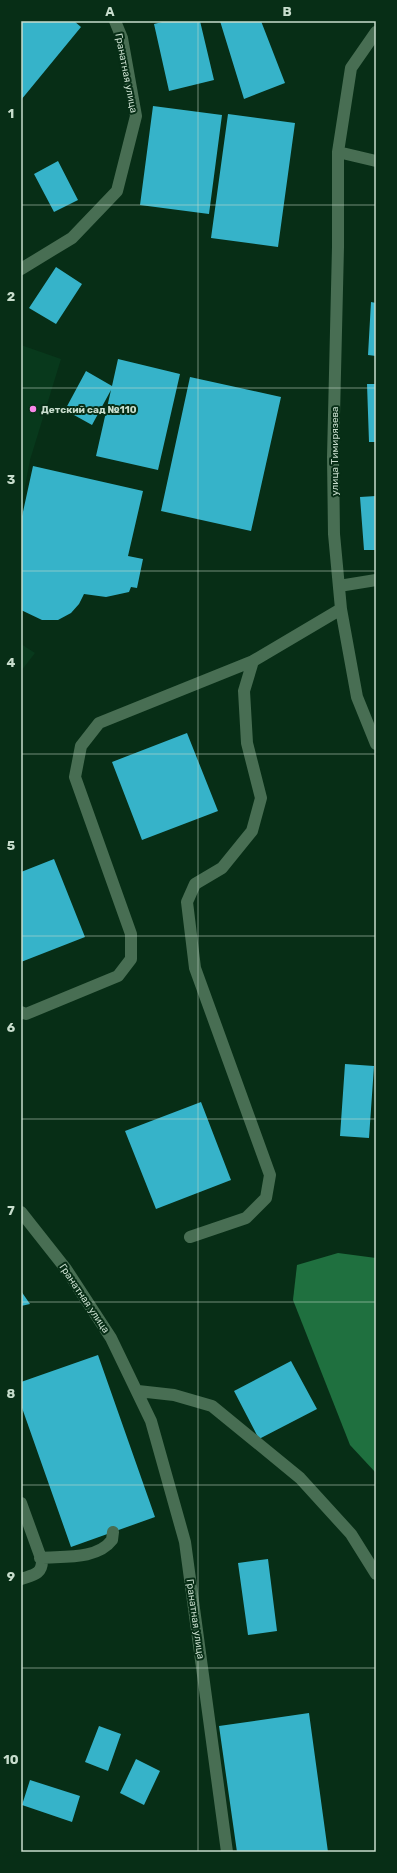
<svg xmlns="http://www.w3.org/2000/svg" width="397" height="1873" font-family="Rubik,sans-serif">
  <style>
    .built { fill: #08391c }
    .forest { fill: #1f703f }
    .building { fill: #36b3c9 }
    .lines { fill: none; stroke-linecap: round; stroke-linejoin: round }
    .minor { stroke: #486e53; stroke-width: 12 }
    .grid { fill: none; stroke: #c8ddcd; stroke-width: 1; stroke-opacity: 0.55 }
    .poi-dot { fill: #f988e9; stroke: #072e16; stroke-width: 1.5 }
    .labels { text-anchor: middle; stroke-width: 4; stroke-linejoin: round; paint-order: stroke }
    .street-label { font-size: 10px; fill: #c8ddcd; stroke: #072e16 }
    .poi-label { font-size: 10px; font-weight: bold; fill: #c8ddcd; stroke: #072e16; text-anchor: start }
    .neatline { fill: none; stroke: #c8ddcd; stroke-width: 1.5 }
    .grid-label { font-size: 13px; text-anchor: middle; font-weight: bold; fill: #c8ddcd }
  </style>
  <rect width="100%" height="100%" fill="#072e16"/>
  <path class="built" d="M 21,345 L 61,359 L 30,460 L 21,508 Z
    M 21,644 L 35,653 L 21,671 Z"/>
  <path class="forest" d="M 338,1253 L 376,1258 L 376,1473 L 350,1445 L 293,1300 L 297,1265 Z"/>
  <path class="building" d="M 21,21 L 74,21 L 81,27 L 21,100 Z
    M 166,21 L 200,21 L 214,80 L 169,91 L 154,24 Z
    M 220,21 L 261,21 L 285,83 L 244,99 Z
    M 153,106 L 222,115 L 209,214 L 140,205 Z
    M 228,114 L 295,123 L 278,247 L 211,238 Z
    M 58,161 L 78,200 L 54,212 L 34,174 Z
    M 56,267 L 82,284 L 56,324 L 29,308 Z
    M 371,302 L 376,303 L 376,356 L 368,355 Z
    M 118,359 L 180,374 L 158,470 L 96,456 L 111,390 L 92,425 L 65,410 L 86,371 L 112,386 Z
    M 190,377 L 281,397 L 251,531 L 161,511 Z
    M 367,384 L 376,384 L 376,442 L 369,442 Z
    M 33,466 L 143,491 L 128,556 L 143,559 L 137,588 L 131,587 L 129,592 L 106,597 L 84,594 L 79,604 L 71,613 L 58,620 L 42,620 L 21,610 L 21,521 Z
    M 376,496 L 376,550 L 364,550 L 360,497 Z
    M 187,733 L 218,811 L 142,840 L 112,762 Z
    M 54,859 L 85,937 L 21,962 L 21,872 Z
    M 345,1064 L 374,1066 L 369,1138 L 340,1136 Z
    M 201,1102 L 231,1180 L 156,1209 L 125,1131 Z
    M 21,1291 L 30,1304 L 21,1306 Z
    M 98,1355 L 155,1517 L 71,1547 L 21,1405 L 21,1382 Z
    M 291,1361 L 317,1409 L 259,1439 L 234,1391 Z
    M 268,1559 L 277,1631 L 248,1635 L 238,1563 Z
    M 309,1713 L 328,1852 L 237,1852 L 219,1726 Z
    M 99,1726 L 121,1734 L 108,1771 L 85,1762 Z
    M 136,1759 L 160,1771 L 144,1805 L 120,1793 Z
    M 30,1780 L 80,1796 L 72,1822 L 22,1805 Z"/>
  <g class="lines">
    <path class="minor" d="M 376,32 L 351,68 L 338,152 L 338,247 L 333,457 L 334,534 L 341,609 L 357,697 L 376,744
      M 338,152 L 376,161
      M 21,269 L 72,238 L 117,191 L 136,116 L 122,38 L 115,21
      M 339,586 L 376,580
      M 21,1012 L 26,1014 L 118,976 L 131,959 L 131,934 L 75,777 L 81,746 L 99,723 L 253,661
      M 21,1212 L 66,1269 L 111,1338 L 151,1421 L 185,1542 L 227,1852
      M 190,1237 L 246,1218 L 266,1198 L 270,1175 L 195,968 L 187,902 L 195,884 L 222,868 L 252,831 L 261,798 L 247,743 L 244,691 L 253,661 L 341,609
      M 138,1391 L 174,1395 L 212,1406 L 300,1478 L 351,1534 L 376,1574
      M 21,1503 L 42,1561 C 42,1575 32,1575 21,1579
      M 40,1558 C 63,1556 97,1560 112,1540 L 113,1532"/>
  </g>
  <path class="grid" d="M 198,21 L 198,1852M 21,205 L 376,205M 21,388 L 376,388M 21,571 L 376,571M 21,754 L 376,754M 21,936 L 376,936M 21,1119 L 376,1119M 21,1302 L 376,1302M 21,1485 L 376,1485M 21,1668 L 376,1668"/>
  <circle class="poi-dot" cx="33" cy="409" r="4"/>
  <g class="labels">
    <g class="street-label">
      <text transform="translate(127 73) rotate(79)" y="4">Гранатная улица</text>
      <text transform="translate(334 451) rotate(-90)" y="4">улица Тимирязева</text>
      <text transform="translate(85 1298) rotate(56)" y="4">Гранатная улица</text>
      <text transform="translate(196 1619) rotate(82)" y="4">Гранатная улица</text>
    </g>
    <g class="poi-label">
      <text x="41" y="413">Детский сад №110</text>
    </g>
  </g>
  <rect width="397" height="1873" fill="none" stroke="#072e16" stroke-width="44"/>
  <rect x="22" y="22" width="353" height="1829" class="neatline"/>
  <g class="grid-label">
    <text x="110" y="16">A</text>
    <text x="287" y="16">B</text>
    <text x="11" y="118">1</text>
    <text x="11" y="301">2</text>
    <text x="11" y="484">3</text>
    <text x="11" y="667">4</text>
    <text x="11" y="850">5</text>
    <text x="11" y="1032">6</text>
    <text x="11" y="1215">7</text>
    <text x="11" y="1398">8</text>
    <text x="11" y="1581">9</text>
    <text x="11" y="1764">10</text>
  </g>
</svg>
